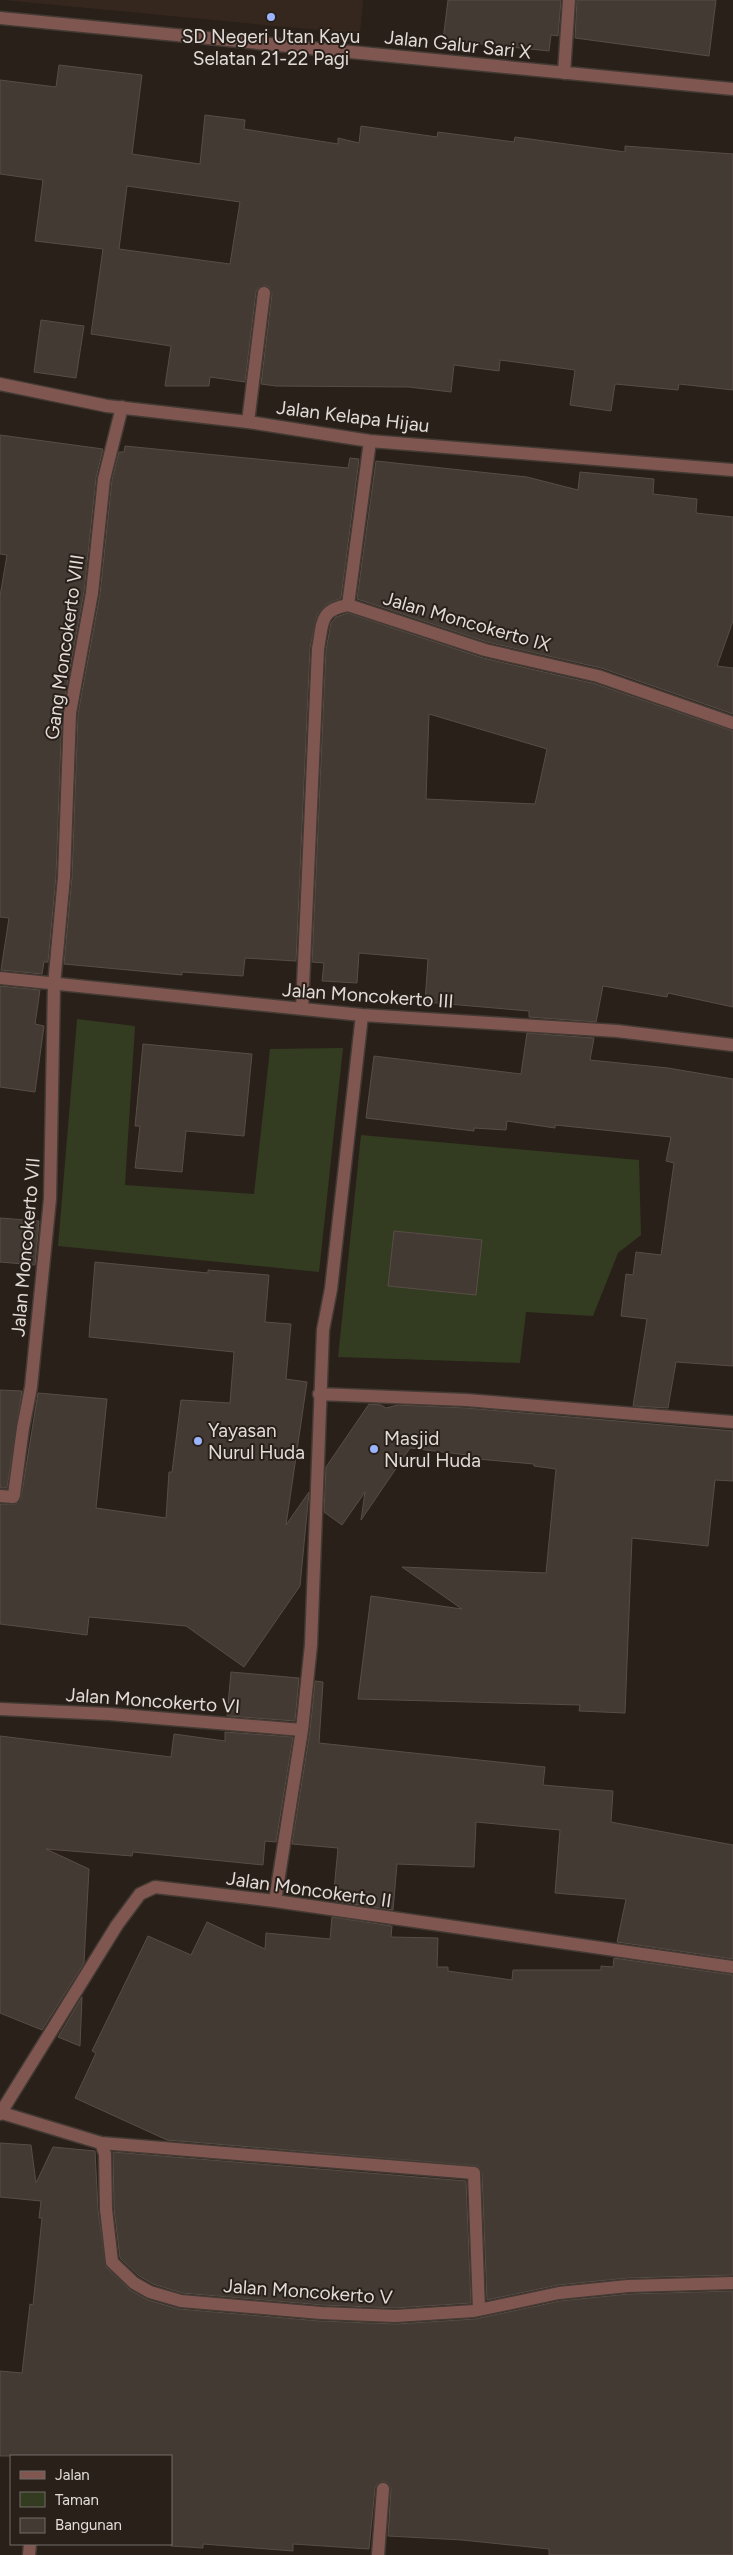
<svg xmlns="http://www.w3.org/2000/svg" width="733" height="2555" font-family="Figtree,sans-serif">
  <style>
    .built { fill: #35271d }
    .green { fill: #333c20 }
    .building { fill: #443a34; stroke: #584d46; fill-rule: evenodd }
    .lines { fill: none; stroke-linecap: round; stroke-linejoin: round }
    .minor-casing { stroke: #433a34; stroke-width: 15 }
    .minor { stroke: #7f5750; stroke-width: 12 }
    .poi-dot { fill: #9cb4fd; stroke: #29201a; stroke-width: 2 }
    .labels { text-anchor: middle; stroke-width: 4; stroke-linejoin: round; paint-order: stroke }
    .poi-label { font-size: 19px; fill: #e2dbd7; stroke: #29201a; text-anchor: start }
    .street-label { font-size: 19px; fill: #e2dbd7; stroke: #29201a }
  </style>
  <rect width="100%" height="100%" fill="#29201a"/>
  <path class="built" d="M 3,0 L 363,0 L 360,34 Z"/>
  <path class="green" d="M 77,1019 L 135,1026 L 125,1185 L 254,1194 L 270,1049 L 343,1048 L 319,1272 L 58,1246 Z
    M 361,1135 L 639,1160 L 641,1235 L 618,1253 L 593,1316 L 526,1312 L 520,1363 L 338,1357 Z"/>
  <path class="building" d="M 448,0 L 561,0 L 558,36 L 551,35 L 549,51 L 443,40 Z
    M 577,0 L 716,0 L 709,56 L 575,38 Z
    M 59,65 L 142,75 L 132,154 L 200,164 L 205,115 L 245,120 L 244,129 L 338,144 L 338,138 L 359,143 L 361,126 L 437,137 L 438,132 L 514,142 L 515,137 L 625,152 L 625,146 L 733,154 L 733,390 L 679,384 L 678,390 L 615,384 L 611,411 L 570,405 L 575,370 L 500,360 L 499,371 L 454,365 L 451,392 L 409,387 L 276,386 L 261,384 L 272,294 L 269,287 L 265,285 L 258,288 L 256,292 L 245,382 L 210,377 L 209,386 L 165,386 L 171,346 L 91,334 L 103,249 L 35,241 L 43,180 L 0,174 L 0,80 L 56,87 ZM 127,186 L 240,202 L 230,264 L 119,249 Z
    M 41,320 L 84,326 L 76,378 L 34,372 Z
    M 0,435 L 103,449 L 96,478 L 84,592 L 62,712 L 56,876 L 48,962 L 44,962 L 42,974 L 1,970 L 9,918 L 0,917 L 0,596 L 7,555 L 0,554 Z
    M 125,446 L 348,468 L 350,458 L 359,459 L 341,598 L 327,604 L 317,615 L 310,648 L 296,961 L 245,958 L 243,976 L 182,972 L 182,975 L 64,964 L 72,877 L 78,714 L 100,594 L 112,480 L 119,452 L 124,452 Z
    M 376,461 L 527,477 L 578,490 L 580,472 L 654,479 L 653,494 L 697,499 L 696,513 L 733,517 L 733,621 L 717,666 L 733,668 L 733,714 L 601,668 L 487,642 L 357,599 Z
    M 348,613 L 483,658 L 596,684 L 733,731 L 733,1007 L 668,993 L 667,997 L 603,986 L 596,1022 L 529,1017 L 529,1011 L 425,1002 L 428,959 L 359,953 L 357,983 L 322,981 L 324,963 L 312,962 L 326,650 L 331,623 L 336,617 ZM 429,714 L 547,749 L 535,804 L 426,799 Z
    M 0,986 L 40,990 L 35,1024 L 44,1026 L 35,1092 L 0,1087 Z
    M 527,1033 L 594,1038 L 590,1060 L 668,1068 L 733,1079 L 733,1366 L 676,1362 L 668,1408 L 633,1406 L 647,1319 L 621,1316 L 626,1274 L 633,1275 L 636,1252 L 661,1255 L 674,1163 L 666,1161 L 671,1137 L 555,1125 L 555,1128 L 507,1121 L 506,1130 L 474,1128 L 474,1131 L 366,1118 L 374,1056 L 521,1074 Z
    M 143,1044 L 252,1054 L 244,1136 L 186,1131 L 182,1172 L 135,1168 L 140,1126 L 135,1126 Z
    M 0,1218 L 39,1221 L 35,1265 L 0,1262 Z
    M 394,1231 L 482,1240 L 476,1295 L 388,1286 Z
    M 95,1262 L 208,1273 L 208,1270 L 269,1275 L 265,1322 L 291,1324 L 286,1379 L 307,1382 L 286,1525 L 309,1492 L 300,1586 L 244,1667 L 186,1626 L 89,1617 L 87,1635 L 0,1624 L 0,1504 L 16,1504 L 21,1498 L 38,1393 L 107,1399 L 96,1508 L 166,1518 L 169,1472 L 172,1472 L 181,1400 L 230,1403 L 234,1352 L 89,1337 Z
    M 0,1390 L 22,1391 L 7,1488 L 0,1488 Z
    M 369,1404 L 381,1405 L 386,1408 L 398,1405 L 466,1408 L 733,1431 L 733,1481 L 715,1480 L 708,1546 L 632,1538 L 625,1713 L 579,1711 L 580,1705 L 358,1699 L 371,1596 L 462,1609 L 402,1567 L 546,1573 L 556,1469 L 534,1466 L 534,1464 L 466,1458 L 467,1455 L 410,1448 L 361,1520 L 365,1492 L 342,1525 L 324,1512 L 326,1467 Z
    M 231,1672 L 299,1678 L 295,1721 L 227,1716 Z
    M 315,1681 L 323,1682 L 319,1743 L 545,1767 L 543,1785 L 613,1791 L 611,1822 L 733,1845 L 733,1959 L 617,1942 L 626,1899 L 555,1893 L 560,1830 L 476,1822 L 474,1867 L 397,1864 L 393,1910 L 333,1901 L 338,1848 L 292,1844 L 310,1731 Z
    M 225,1732 L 293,1737 L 276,1842 L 265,1841 L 263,1865 L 133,1852 L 132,1856 L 46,1849 L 89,1869 L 84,1963 L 42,2030 L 0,2013 L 0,1736 L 171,1757 L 174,1734 L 225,1741 Z
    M 332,1917 L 392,1926 L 391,1937 L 438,1938 L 437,1967 L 448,1967 L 448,1971 L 512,1980 L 513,1970 L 601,1970 L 601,1966 L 613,1967 L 614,1958 L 733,1975 L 733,2275 L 628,2278 L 558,2285 L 487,2300 L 482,2173 L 478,2166 L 167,2140 L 75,2098 L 96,2053 L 92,2051 L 148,1936 L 191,1955 L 207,1922 L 265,1949 L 266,1933 L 330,1939 Z
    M 82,1997 L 80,2046 L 58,2037 Z
    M 0,2143 L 31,2145 L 36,2183 L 53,2147 L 95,2151 L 98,2210 L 106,2267 L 130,2290 L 148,2300 L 179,2309 L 320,2321 L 396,2324 L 475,2319 L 560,2301 L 629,2294 L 733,2291 L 733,2555 L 549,2555 L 549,2549 L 462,2540 L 388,2536 L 391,2489 L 388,2483 L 383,2481 L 377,2484 L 375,2488 L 369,2549 L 293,2544 L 293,2551 L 203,2544 L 203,2548 L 171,2546 L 171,2456 L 0,2456 L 0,2371 L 22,2373 L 30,2304 L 33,2305 L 42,2218 L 39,2218 L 41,2201 L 0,2197 Z
    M 113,2152 L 466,2181 L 471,2303 L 395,2308 L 322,2305 L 182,2293 L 153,2284 L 139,2276 L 120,2258 L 114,2208 Z"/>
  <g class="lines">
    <g class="minor-casing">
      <path id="minor" d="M 0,18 L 733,89
        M 564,73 L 569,0
        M 0,384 L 107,406 L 248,422 L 370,441 L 733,470
        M 248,422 L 264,293
        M 370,441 L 348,605 L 485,650 L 598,676 L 733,723
        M 0,978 L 362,1015 L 617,1031 L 733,1045
        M 302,1009 L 318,649 C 323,623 319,610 348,605
        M 319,1394 L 466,1400 L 733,1422
        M 0,1496 L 13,1497 L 14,1495 L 23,1428 L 31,1387 L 50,1199 L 54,985 L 64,877 L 70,713 L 92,593 L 104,479 L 122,407
        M 0,1709 L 109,1714 L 302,1730
        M 275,1901 L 302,1730 L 311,1645 L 323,1330 L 331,1289 L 362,1015
        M 2,2113 L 101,2143 L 105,2154 L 106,2209 L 112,2262 L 134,2283 L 150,2292 L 181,2301 L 321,2313 L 395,2316 L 474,2311 L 559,2293 L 628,2286 L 733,2283
        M 0,2114 L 117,1925 L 140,1894 L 155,1887 L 275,1901 L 733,1967
        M 101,2143 L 474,2173 L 479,2310
        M 29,2555 L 30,2544
        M 378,2555 L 383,2489"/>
    </g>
    <use href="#minor" class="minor"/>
  </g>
  <g class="poi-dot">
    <circle cx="271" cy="17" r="5"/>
    <circle cx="198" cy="1441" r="5"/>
    <circle cx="374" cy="1449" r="5"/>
  </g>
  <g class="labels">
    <g class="poi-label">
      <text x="271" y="43" text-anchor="middle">SD Negeri Utan Kayu<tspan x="271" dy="22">Selatan 21-22 Pagi</tspan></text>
      <text x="208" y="1437">Yayasan<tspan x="208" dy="22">Nurul Huda</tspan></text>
      <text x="384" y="1445">Masjid<tspan x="384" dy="22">Nurul Huda</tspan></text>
    </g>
    <g class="street-label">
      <text transform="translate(458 44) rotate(6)" y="7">Jalan Galur Sari X</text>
      <text transform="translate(353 416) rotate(7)" y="7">Jalan Kelapa Hijau</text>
      <text transform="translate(467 621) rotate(16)" y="7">Jalan Moncokerto IX</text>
      <text transform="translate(64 647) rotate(-82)" y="7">Gang Moncokerto VIII</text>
      <text transform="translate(368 995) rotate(4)" y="7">Jalan Moncokerto III</text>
      <text transform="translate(25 1247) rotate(-85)" y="7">Jalan Moncokerto VII</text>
      <text transform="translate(153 1700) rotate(4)" y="7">Jalan Moncokerto VI</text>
      <text transform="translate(309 1889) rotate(8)" y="7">Jalan Moncokerto II</text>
      <text transform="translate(308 2291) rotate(4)" y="7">Jalan Moncokerto V</text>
    </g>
  </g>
  <rect x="10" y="2455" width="162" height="90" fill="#29201a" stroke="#736b66"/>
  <rect x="20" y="2471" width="25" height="8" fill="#7f5750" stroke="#736b66"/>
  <text x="55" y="2480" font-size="15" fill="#e2dbd7">Jalan</text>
  <rect x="20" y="2492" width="25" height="15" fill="#333c20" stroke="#736b66"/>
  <text x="55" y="2505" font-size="15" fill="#e2dbd7">Taman</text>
  <rect x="20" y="2518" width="25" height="15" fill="#443a34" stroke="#736b66"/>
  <text x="55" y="2530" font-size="15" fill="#e2dbd7">Bangunan</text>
</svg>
